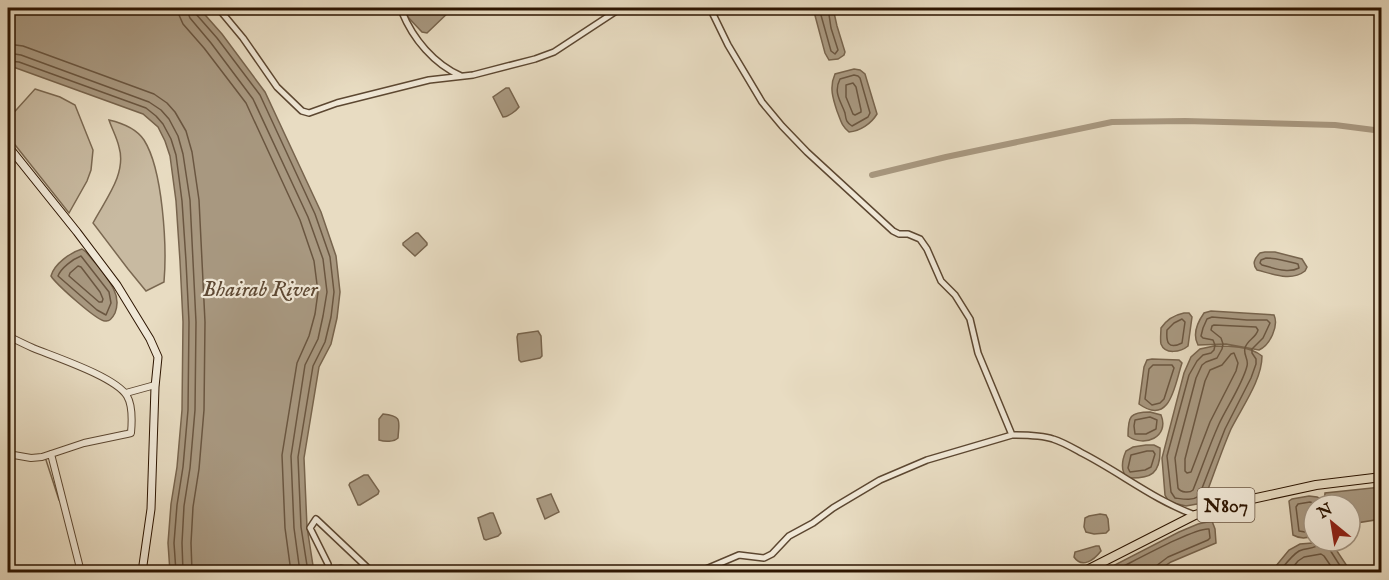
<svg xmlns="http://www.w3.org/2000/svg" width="1389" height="580" font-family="'IM FELL English',serif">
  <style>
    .green { fill: #c8baa1; stroke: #7a6851; stroke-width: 1.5 }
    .water { fill: #a89880; stroke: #77644d; stroke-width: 1.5 }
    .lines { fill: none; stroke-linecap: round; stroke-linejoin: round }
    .shore { stroke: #6a5640; stroke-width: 1.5 }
    .stream { stroke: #77644d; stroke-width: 1.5 }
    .canal { stroke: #a89880; stroke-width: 6 }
    .minor-casing { stroke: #5c4731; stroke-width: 8 }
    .tertiary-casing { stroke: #5c4731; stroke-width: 8 }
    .secondary-casing { stroke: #2d1501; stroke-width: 9 }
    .trunk-casing { stroke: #2d1501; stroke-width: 10 }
    .minor { stroke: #f0e8d7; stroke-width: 5 }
    .tertiary { stroke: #f0e8d7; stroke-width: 6 }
    .secondary { stroke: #f0e8d7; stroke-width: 7 }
    .trunk { stroke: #e8dcc2; stroke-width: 8 }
    .labels { text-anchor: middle; stroke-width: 4.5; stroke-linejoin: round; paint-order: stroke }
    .shield { fill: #f0e8d7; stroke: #685441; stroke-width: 1.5 }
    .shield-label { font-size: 20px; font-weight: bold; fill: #2d1501 }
    .water-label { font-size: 22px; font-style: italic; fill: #5e4934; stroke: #f0e8d7 }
  </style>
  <rect width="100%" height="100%" fill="#e8dcc2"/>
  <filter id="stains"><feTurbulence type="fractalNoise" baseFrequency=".00333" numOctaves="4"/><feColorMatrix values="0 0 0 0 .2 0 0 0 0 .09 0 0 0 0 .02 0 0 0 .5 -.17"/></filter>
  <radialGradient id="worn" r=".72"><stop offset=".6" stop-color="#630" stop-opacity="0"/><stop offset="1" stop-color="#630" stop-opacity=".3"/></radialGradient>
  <path class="green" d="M 35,89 L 60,97 L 75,105 L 93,150 L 91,170 L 87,181 L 69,213 L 8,136 L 8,119 Z
    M 109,120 C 122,123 136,128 144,140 C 163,170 167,246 164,282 L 146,291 L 128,269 L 93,223 C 105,200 127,174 119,147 C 117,138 112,129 109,120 Z"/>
  <path class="water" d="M 8,8 L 199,8 L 222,34 L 265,92 L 321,212 L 336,256 L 340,292 L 337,318 L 331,344 L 319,367 L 304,458 L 307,527 L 314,572 L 170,572 L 168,543 L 171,504 L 177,467 L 182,410 L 183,322 L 180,261 L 176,201 L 170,156 L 165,141 L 158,127 L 143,114 L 16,68 L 8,66 Z
    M 412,8 L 453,8 L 427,33 L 422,32 L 407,16 L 408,13 Z
    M 813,8 L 833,8 L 837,26 L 845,52 L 844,55 L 838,59 L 829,60 L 825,53 Z
    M 854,69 L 860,70 L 865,74 L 877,114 C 871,124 860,131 849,132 C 841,125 841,121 837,111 C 833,99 829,87 835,74 Z
    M 506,88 L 509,88 L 519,107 C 516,111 508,117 503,117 L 493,97 Z
    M 416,233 L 418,233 L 427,243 L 427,245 L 415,256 L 403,245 L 403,243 Z
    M 82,249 L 86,252 C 96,264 108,276 114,290 C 118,298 118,305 115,313 C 113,317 110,322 105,321 C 97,321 56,284 51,276 C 54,264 71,252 82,249 Z
    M 1265,252 L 1275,252 L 1302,259 L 1307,267 L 1305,271 C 1291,282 1273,274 1257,270 C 1252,264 1254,259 1260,253 Z
    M 1211,311 L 1274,315 C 1279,326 1270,345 1259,350 L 1226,344 L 1198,345 C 1192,334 1197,323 1204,313 Z
    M 1184,313 L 1189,313 L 1192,317 L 1188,346 C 1181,352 1165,355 1161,344 C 1160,340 1161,332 1161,328 C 1167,319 1174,315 1184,313 Z
    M 538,331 L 541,336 L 542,356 L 540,358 L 521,362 L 519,360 L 517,337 L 518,334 Z
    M 1214,346 C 1229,346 1250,346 1262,356 C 1262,380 1242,407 1231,429 C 1221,452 1213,477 1204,500 L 1197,504 L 1186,506 L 1169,502 L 1165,495 L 1162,458 L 1184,373 L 1191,357 L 1200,349 Z
    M 1152,359 L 1179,360 L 1182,363 C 1175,383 1171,427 1139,404 L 1144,367 L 1147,360 Z
    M 1150,412 L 1161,415 C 1170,437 1144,448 1128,436 C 1128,416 1130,412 1150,412 Z
    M 383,414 C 403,416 399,421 398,438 C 394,442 385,442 379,440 L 379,419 Z
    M 1146,445 L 1154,445 L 1160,448 C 1161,474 1151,479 1127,478 C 1120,470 1122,460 1126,451 L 1133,447 Z
    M 364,475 L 368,475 L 379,491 L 378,494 L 360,505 L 358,505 L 349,485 L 350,483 Z
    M 1381,487 L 1381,519 L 1350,524 L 1350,505 L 1324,505 L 1325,493 Z
    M 551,494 L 559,512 L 545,519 L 537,499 Z
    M 1309,496 L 1317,497 L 1319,498 L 1319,505 L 1314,505 L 1314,535 C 1307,539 1300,539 1293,535 L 1289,501 L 1292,499 Z
    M 490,513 L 493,513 L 494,515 L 501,533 L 498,536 L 486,540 L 484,539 L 478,518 Z
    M 1100,514 L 1106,515 L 1108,519 L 1109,530 L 1106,533 L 1094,534 L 1086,532 L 1084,527 L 1085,518 L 1089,516 Z
    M 1212,521 L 1215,529 L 1216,543 L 1171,562 L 1156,572 L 1102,572 L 1103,571 L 1179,532 L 1198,524 Z
    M 1325,542 L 1333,545 L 1351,572 L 1271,572 L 1289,550 L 1300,544 Z
    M 1096,546 L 1099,546 L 1101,551 C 1094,560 1082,569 1074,557 L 1075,552 Z"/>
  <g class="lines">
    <path class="shore" d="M 178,8 L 179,15 L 183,24 L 204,48 L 246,103 L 300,220 L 314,261 L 318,292 L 315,314 L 309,336 L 297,363 L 282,455 L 285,528 L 291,572
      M 187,8 L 188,13 L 190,18 L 211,43 L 253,99 L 308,217 L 323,259 L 327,292 L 323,316 L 318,339 L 305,365 L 291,456 L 294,528 L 300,572
      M 195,8 L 196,14 L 217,38 L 260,95 L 315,214 L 330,257 L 334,292 L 331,317 L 325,342 L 313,366 L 298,457 L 301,527 L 308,572
      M 819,8 L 831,51 L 835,54 L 838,50 L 831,28 L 828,8
      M 8,44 L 23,46 L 154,94 L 167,103 L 175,112 L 186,131 L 192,152 L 199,200 L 205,322 L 204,410 L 199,469 L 193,507 L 191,543 L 192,572
      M 8,53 L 21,55 L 149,102 L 161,110 L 169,119 L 178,136 L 183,154 L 190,200 L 196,322 L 195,410 L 190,468 L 184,506 L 182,543 L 183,572
      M 8,61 L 19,62 L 146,108 L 156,116 L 163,124 L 171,139 L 176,155 L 182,201 L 186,261 L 189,322 L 188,410 L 183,467 L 177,505 L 174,543 L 176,572
      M 854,75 L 858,76 L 860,78 L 870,113 L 868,117 L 852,126 C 846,122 846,120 845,113 C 841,101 833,93 840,79 Z
      M 853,83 L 856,87 L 861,110 L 861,112 L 855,115 L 853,114 L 846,97 L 846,85 Z
      M 81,256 L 109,292 L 111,303 L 106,315 L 97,310 L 58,276 C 61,268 73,259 81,256 Z
      M 1266,258 C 1277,258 1287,261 1298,264 L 1299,268 C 1288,274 1274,268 1262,265 L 1260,263 L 1261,260 Z
      M 78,266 L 81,267 L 100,292 L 103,299 L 102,302 L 99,302 L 69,276 L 70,273 Z
      M 1212,317 L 1247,320 L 1267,320 L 1270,323 L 1263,338 L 1252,349 L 1252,353 L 1256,359 L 1256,364 L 1251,378 L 1225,429 L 1199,496 C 1192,501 1183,499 1175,498 L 1171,492 L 1167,456 L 1189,375 L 1197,361 L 1203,355 L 1211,353 L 1214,350 L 1215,345 L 1213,340 L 1203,338 L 1201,336 L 1203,328 L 1207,319 Z
      M 1182,319 L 1185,322 L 1182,343 C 1168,350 1166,342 1167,330 L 1174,323 Z
      M 1214,325 L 1256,327 L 1258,330 C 1256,338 1247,340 1245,348 C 1243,355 1249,359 1247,366 C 1243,383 1227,407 1219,424 C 1209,446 1202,468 1193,490 C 1190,493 1181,493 1178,488 L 1175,458 L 1196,378 L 1202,365 L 1206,362 L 1217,358 L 1222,349 L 1223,344 L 1221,338 L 1211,330 L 1212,326 Z
      M 1234,353 L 1238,363 L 1236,371 L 1210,422 L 1191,472 L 1187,473 L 1185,471 L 1185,459 L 1205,381 L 1210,370 L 1222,365 L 1231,354 Z
      M 1153,365 L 1172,365 L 1174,368 L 1164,399 L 1160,403 L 1152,405 L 1145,399 L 1149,369 Z
      M 1150,417 L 1157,420 L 1156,429 L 1146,434 L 1135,434 L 1134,426 L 1135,420 Z
      M 1147,451 L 1153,451 L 1155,454 L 1151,467 L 1145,470 L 1130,472 L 1128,468 L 1131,455 Z
      M 1314,507 L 1313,503 L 1310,502 L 1298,504 L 1296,507 L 1299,531 L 1305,532 L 1314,530
      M 1112,572 C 1129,564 1195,527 1209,529 L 1210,538 L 1208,540 L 1168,557 L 1156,566 L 1154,572
      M 1279,572 C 1285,565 1291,556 1299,551 C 1308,547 1313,550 1322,543 L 1330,550 L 1344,572
      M 1289,572 L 1298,561 L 1304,557 L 1321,554 L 1324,556 L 1335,572"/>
    <path class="stream" d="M 46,460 L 59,500"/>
    <path class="canal" d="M 872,175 L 946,157 L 1112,122 L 1185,121 L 1335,125 L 1382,131
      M 333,572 L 336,569 L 341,567 L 356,572"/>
    <g class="minor-casing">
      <path id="minor" d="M 218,8 L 243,38 L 277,87 L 302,111 L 309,113 L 337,103 L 429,80 L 473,75 L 535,59 L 554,52 L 621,8
        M 406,8 L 402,12 C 413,39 434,64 461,76
        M 710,8 L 728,45 L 762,102 L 782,126 L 807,152 L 893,231 L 899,234 L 908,234 L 920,239 L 927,249 L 941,281 L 955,295 L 970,319 L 978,353 L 1012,435
        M 329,572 L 328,564 L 310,528 L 316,519 L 372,572
        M 699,572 L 739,555 L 764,558 L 772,554 L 789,536 L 813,523 L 833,508 L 880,480 L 927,460 L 1012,435 C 1025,435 1041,435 1053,439 C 1063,442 1073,448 1082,453 C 1121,473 1154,500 1195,515"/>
    </g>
    <g class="tertiary-casing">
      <path id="tertiary" d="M 8,336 C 16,340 24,344 33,348 C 55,357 116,377 127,396 C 133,406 132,422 131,433 L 127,434 L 84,443 L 42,457 L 31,458 L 8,454
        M 126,393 L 155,385
        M 51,454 L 81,572"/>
    </g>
    <g class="secondary-casing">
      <path id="secondary" d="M 8,146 L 77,232 L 117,285 L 150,339 L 158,357 L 155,387 L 151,509 L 142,572"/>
    </g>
    <g class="trunk-casing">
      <path id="trunk" d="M 1083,572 L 1195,515 L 1238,502 L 1316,485 L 1382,477"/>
    </g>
    <use href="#minor" class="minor"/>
    <use href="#tertiary" class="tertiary"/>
    <use href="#secondary" class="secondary"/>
    <use href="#trunk" class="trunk"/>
  </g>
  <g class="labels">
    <rect class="shield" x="1197.5" y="488" width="57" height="34" rx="4.5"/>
    <g class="shield-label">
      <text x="1226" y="512">N807</text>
    </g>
    <g class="water-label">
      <text x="260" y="296">Bhairab River</text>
    </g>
  </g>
  <rect width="1389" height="580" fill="none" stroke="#e8dcc2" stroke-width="30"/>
  <rect x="9" y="9" width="1371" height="562" fill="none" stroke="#2d1501" stroke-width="3"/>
  <rect x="15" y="15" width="1359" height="550" fill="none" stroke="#2d1501" stroke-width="1.5"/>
  <g transform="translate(1332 523) rotate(330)"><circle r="28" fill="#f0e8d7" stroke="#a29481" stroke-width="1.5"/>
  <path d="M0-4.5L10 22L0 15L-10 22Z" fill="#8f2418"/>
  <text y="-9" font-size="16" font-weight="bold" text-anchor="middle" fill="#2d1501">N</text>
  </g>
  <rect width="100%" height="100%" filter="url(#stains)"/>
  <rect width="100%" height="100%" fill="url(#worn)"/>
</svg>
